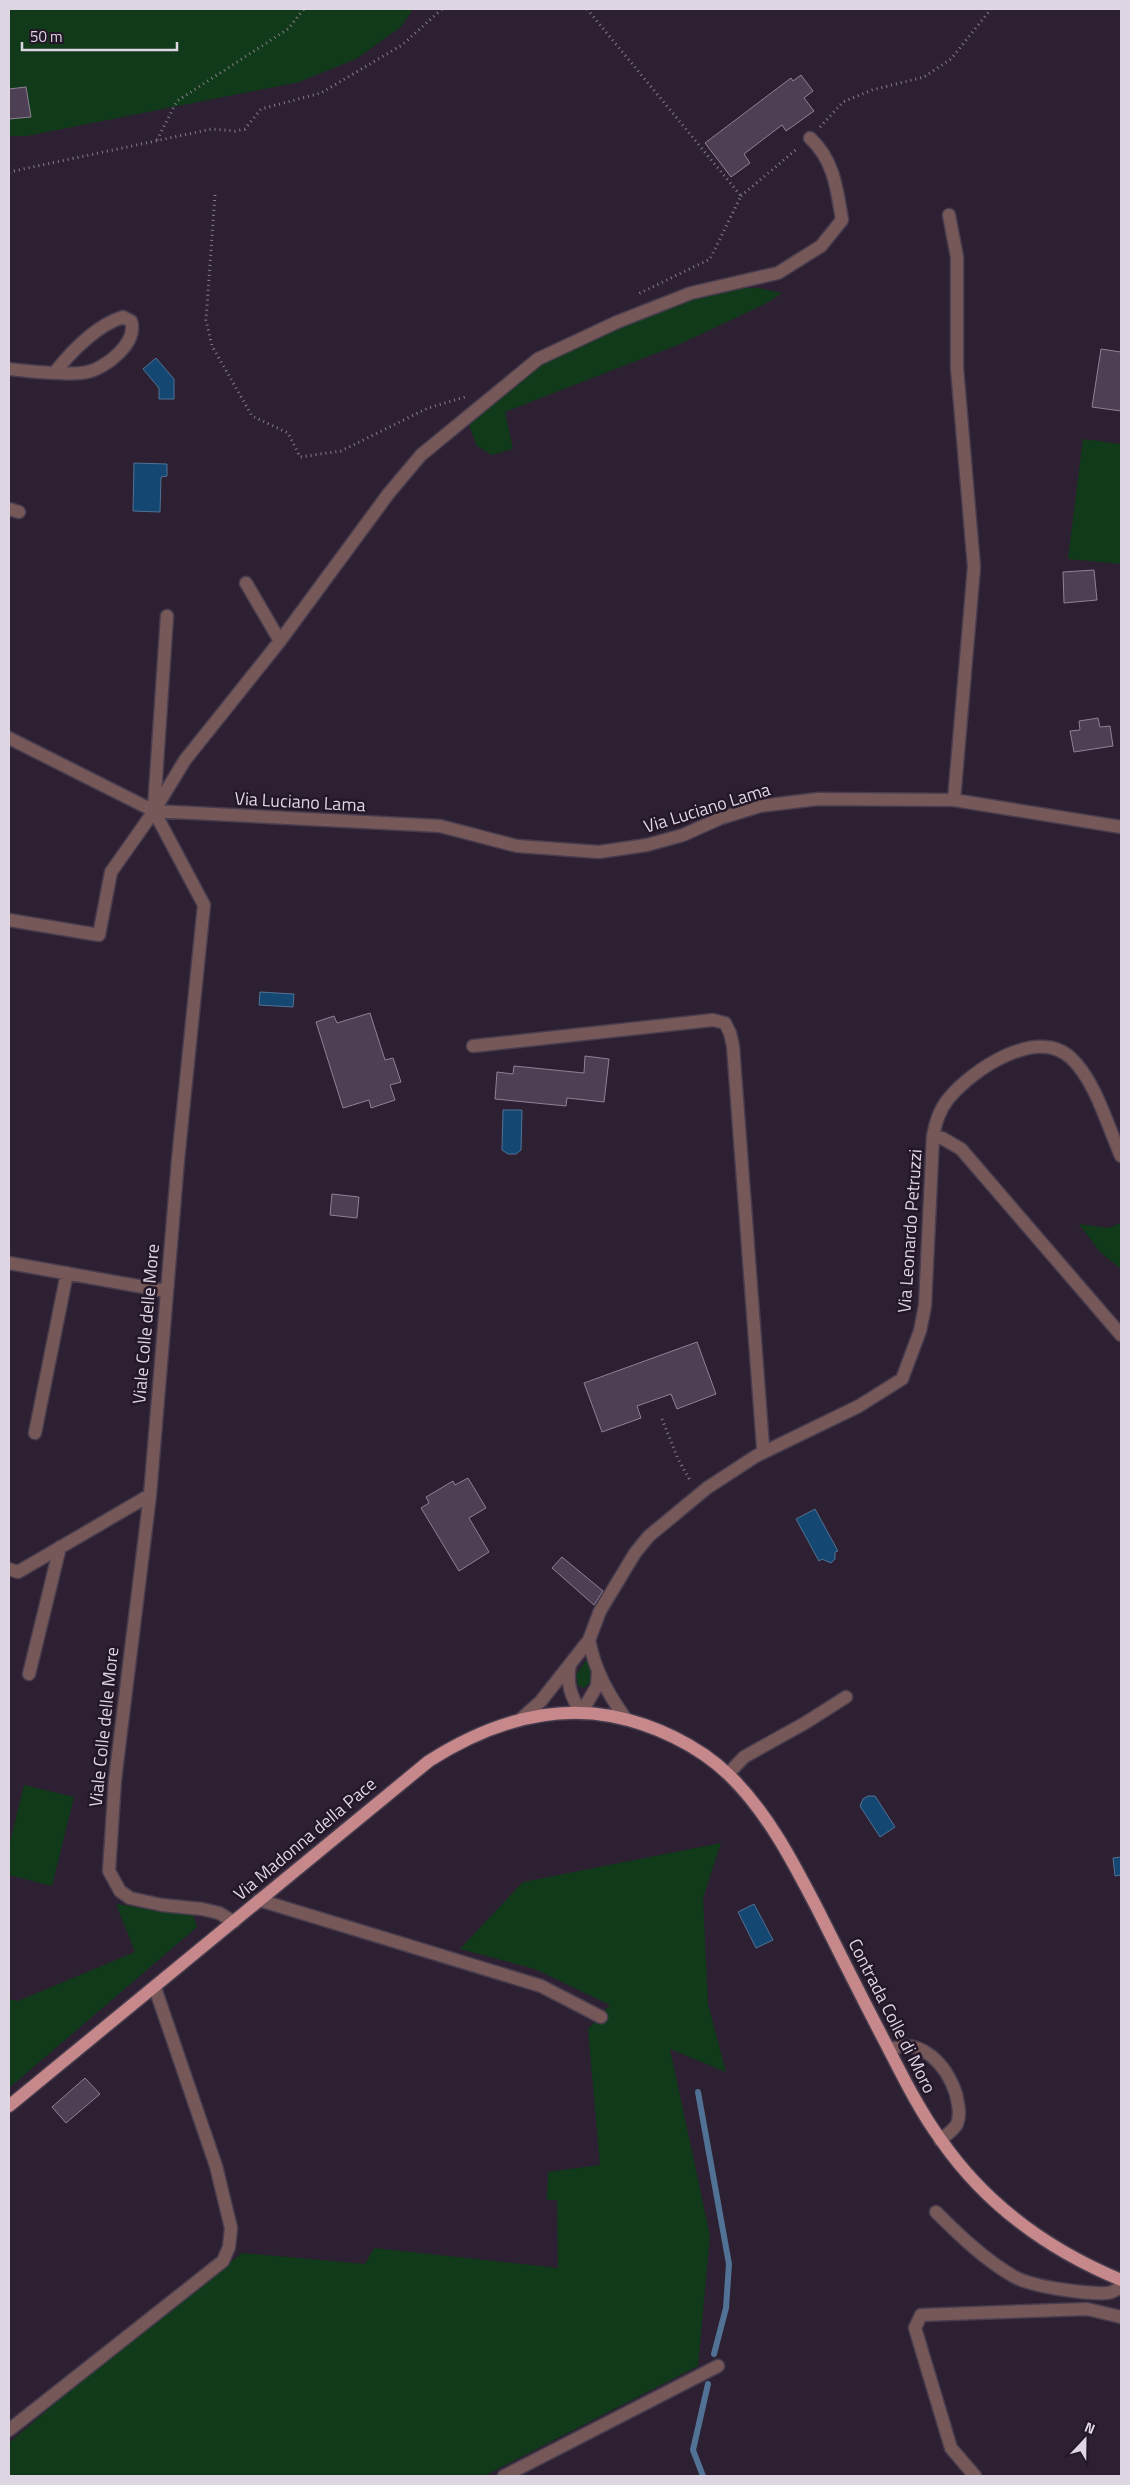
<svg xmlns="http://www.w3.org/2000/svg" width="1130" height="2485" font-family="'Titillium Web',sans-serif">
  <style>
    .green { fill: #103a19 }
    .water { fill: #144772; stroke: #517294 }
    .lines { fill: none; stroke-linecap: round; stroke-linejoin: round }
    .stream { stroke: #517294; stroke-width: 6 }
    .building { fill: #4e4054; stroke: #8f8196 }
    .minor-casing { stroke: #483d4e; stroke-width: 15 }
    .major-casing { stroke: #483d4e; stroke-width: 15 }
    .path { stroke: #867d8b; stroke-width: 3; stroke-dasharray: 1 4; stroke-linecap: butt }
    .minor { stroke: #765858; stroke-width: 12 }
    .major { stroke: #c6888a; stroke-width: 12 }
    .labels { text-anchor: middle; stroke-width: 5; stroke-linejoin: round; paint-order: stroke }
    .street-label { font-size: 18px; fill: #ded6e2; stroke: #231728 }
  </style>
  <rect width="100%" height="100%" fill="#2c2032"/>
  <path class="green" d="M 9,9 L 413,9 L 401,27 L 356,59 L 299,82 L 27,136 L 9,136 Z
    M 734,288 L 759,288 L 782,293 L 765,304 L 680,344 L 505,412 L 513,449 L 492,455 L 477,446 L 468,422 L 542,361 L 595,334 L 703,293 Z
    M 1083,439 L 1121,444 L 1121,564 L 1068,559 Z
    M 1121,1223 L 1121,1269 L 1100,1252 L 1079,1224 L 1108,1228 Z
    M 588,1658 L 592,1671 L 592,1681 L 584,1688 L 578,1686 L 576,1675 Z
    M 24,1785 L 74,1797 L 52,1886 L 9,1875 L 9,1846 Z
    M 721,1843 L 703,1898 L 708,2004 L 726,2072 L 670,2049 L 710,2236 L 698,2366 L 484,2476 L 9,2476 L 9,2443 L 53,2405 L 242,2253 L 365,2264 L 374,2248 L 558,2268 L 557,2200 L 547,2200 L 548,2172 L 600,2165 L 588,2029 L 610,2005 L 535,1969 L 460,1949 L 523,1882 Z
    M 116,1904 L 193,1915 L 197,1927 L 9,2088 L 9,1999 L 18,2001 L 135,1952 Z"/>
  <path class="water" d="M 156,358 L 174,379 L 174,399 L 159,399 L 159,388 L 143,369 Z
    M 134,463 L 167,464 L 167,476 L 161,477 L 160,512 L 133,511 Z
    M 260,992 L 294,994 L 293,1007 L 259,1005 Z
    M 503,1110 L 522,1110 L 521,1150 L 516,1154 L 508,1154 L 502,1150 Z
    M 815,1509 L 838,1551 L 835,1552 L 835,1559 L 831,1563 L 822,1559 L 819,1561 L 796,1519 Z
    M 868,1796 L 875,1796 L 895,1827 L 880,1837 L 860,1806 L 863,1799 Z
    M 1121,1857 L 1121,1875 L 1115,1876 L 1113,1858 Z
    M 754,1904 L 773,1940 L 756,1948 L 738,1912 Z"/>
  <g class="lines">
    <path class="stream" d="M 698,2092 L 729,2264 L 726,2308 L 714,2354
      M 703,2476 L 693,2450 L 708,2384"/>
  </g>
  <path class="building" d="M 801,75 L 813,91 L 804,98 L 814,111 L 786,131 L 782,125 L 744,154 L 750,163 L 731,177 L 705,143 L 791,78 L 793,81 Z
    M 26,87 L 31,117 L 9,119 L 9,89 Z
    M 1101,349 L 1121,352 L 1121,411 L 1092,407 Z
    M 1094,570 L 1097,600 L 1064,603 L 1063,572 Z
    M 1098,718 L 1100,727 L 1110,726 L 1113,746 L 1074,752 L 1070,731 L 1080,730 L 1079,721 Z
    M 370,1013 L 385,1060 L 393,1058 L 401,1082 L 390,1085 L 395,1100 L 371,1108 L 369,1100 L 343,1108 L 316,1022 L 334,1016 L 337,1023 Z
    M 585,1056 L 609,1059 L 604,1102 L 567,1098 L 566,1106 L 495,1099 L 497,1072 L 513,1074 L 514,1066 L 584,1073 Z
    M 332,1194 L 359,1197 L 357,1218 L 330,1215 Z
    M 697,1342 L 716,1394 L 677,1409 L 671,1394 L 637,1406 L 641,1418 L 602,1432 L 584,1383 Z
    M 468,1478 L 486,1508 L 469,1518 L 489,1552 L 459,1571 L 421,1508 L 429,1503 L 426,1497 L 453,1481 L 455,1485 Z
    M 562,1557 L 603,1591 L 594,1605 L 552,1568 Z
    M 85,2078 L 100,2094 L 66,2123 L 52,2107 Z"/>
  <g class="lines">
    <g class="minor-casing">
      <path id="minor" d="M 949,215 L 957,257 L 957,368 L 974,567 L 954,800
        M 9,369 C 27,371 71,376 87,372 C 106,368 138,343 131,321 L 123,317 C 97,325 71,352 55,372
        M 9,509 L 19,512
        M 246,583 L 280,641
        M 9,738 L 154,811 L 204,905 L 178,1160 L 150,1495 L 115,1780 L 109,1871 L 120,1891 L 130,1898 L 162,1905 L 202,1909 L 219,1913 L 234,1922
        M 154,808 L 167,616
        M 154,811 L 440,826 L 517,846 L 599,852 L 647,845 L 683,835 L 721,818 L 760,806 L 818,799 L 954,800 L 1121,827
        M 9,920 L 99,935 L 111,872 L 154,811 L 185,760 L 280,641 L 389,493 L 421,455 L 538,359 L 617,322 L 691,293 L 778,273 L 821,246 L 842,220 C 837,189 834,160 810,138
        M 473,1046 L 713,1020 L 725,1023 L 730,1033 L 733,1046 L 763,1447 L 765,1451
        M 933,1136 L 942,1138 L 961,1149 L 1121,1335
        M 9,1263 L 166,1291
        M 35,1433 L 67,1273
        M 9,1569 L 18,1572 L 150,1495
        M 589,1640 C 595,1671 608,1694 626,1719
        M 570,1664 C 566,1684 571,1696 581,1713 L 597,1686 L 598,1672
        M 29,1674 L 60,1547
        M 522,1718 L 541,1701 L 589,1640 L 600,1611 L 635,1553 L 649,1536 L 707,1488 L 756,1456 L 859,1406 L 902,1379 L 920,1331 L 925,1306 L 933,1136 C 936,1122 939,1110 949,1098 C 972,1070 1037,1026 1071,1058 C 1095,1080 1108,1127 1121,1156
        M 728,1774 L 744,1757 L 805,1723 L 846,1697
        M 259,1900 L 541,1986 L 601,2017
        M 889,2050 C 921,2035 947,2066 956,2094 C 958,2104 961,2114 957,2124 C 954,2130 945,2136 940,2140
        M 936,2212 C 959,2235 985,2260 1013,2276 C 1031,2287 1086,2294 1107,2293 C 1112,2293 1117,2289 1121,2287
        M 9,2430 L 223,2261 L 229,2247 L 231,2228 L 216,2166 L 155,1988
        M 504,2476 L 718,2366
        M 975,2476 L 951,2448 L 915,2328 L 921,2315 L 1087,2309 L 1121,2317"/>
    </g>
    <g class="major-casing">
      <path id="major" d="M 9,2106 L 429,1761 C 484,1726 545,1704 611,1716 C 653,1724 698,1745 729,1775 C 768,1813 793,1862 818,1910 C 840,1954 862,1998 885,2042 C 902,2075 919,2110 941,2140 C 986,2205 1049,2250 1121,2280"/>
    </g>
    <path class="path" d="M 587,9 L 741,196 L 710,259 L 636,295
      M 9,10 L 9,9
      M 820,127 L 843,102 L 872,90 L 924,77 L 951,59 L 991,9
      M 157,140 L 177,101 L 288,29 L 304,9
      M 9,172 L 212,129 L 235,131 L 245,129 L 261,109 L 321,93 L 402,45 L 442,9
      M 215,195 L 206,320 L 212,346 L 252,416 L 288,433 L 300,457 L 341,451 L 428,408 L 465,397
      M 741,196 L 798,148
      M 662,1419 L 678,1459 L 691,1482"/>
    <use href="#minor" class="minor"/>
    <use href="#major" class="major"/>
  </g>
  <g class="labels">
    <g class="street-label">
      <text transform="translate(300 802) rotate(3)" y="6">Via Luciano Lama</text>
      <text transform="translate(707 808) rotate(-17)" y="6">Via Luciano Lama</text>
      <text transform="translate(910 1231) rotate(-86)" y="6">Via Leonardo Petruzzi</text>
      <text transform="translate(146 1324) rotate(-85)" y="6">Viale Colle delle More</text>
      <text transform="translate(104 1727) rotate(-84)" y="6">Viale Colle delle More</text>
      <text transform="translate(305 1839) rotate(-40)" y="6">Via Madonna della Pace</text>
      <text transform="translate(892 2016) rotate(63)" y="6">Contrada Colle di Moro</text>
    </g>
  </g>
  <rect width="1130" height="2485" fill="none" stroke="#ded6e2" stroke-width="20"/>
  <g transform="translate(1085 2440) rotate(22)" stroke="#231728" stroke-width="4" paint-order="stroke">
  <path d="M0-4L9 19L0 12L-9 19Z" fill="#ded6e2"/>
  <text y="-8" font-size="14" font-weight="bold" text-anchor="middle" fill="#ded6e2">N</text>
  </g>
  <path d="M22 42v8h155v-8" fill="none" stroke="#ded6e2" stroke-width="2.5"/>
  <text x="30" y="42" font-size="15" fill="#ded6e2" stroke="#231728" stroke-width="4" paint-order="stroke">50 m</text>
</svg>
